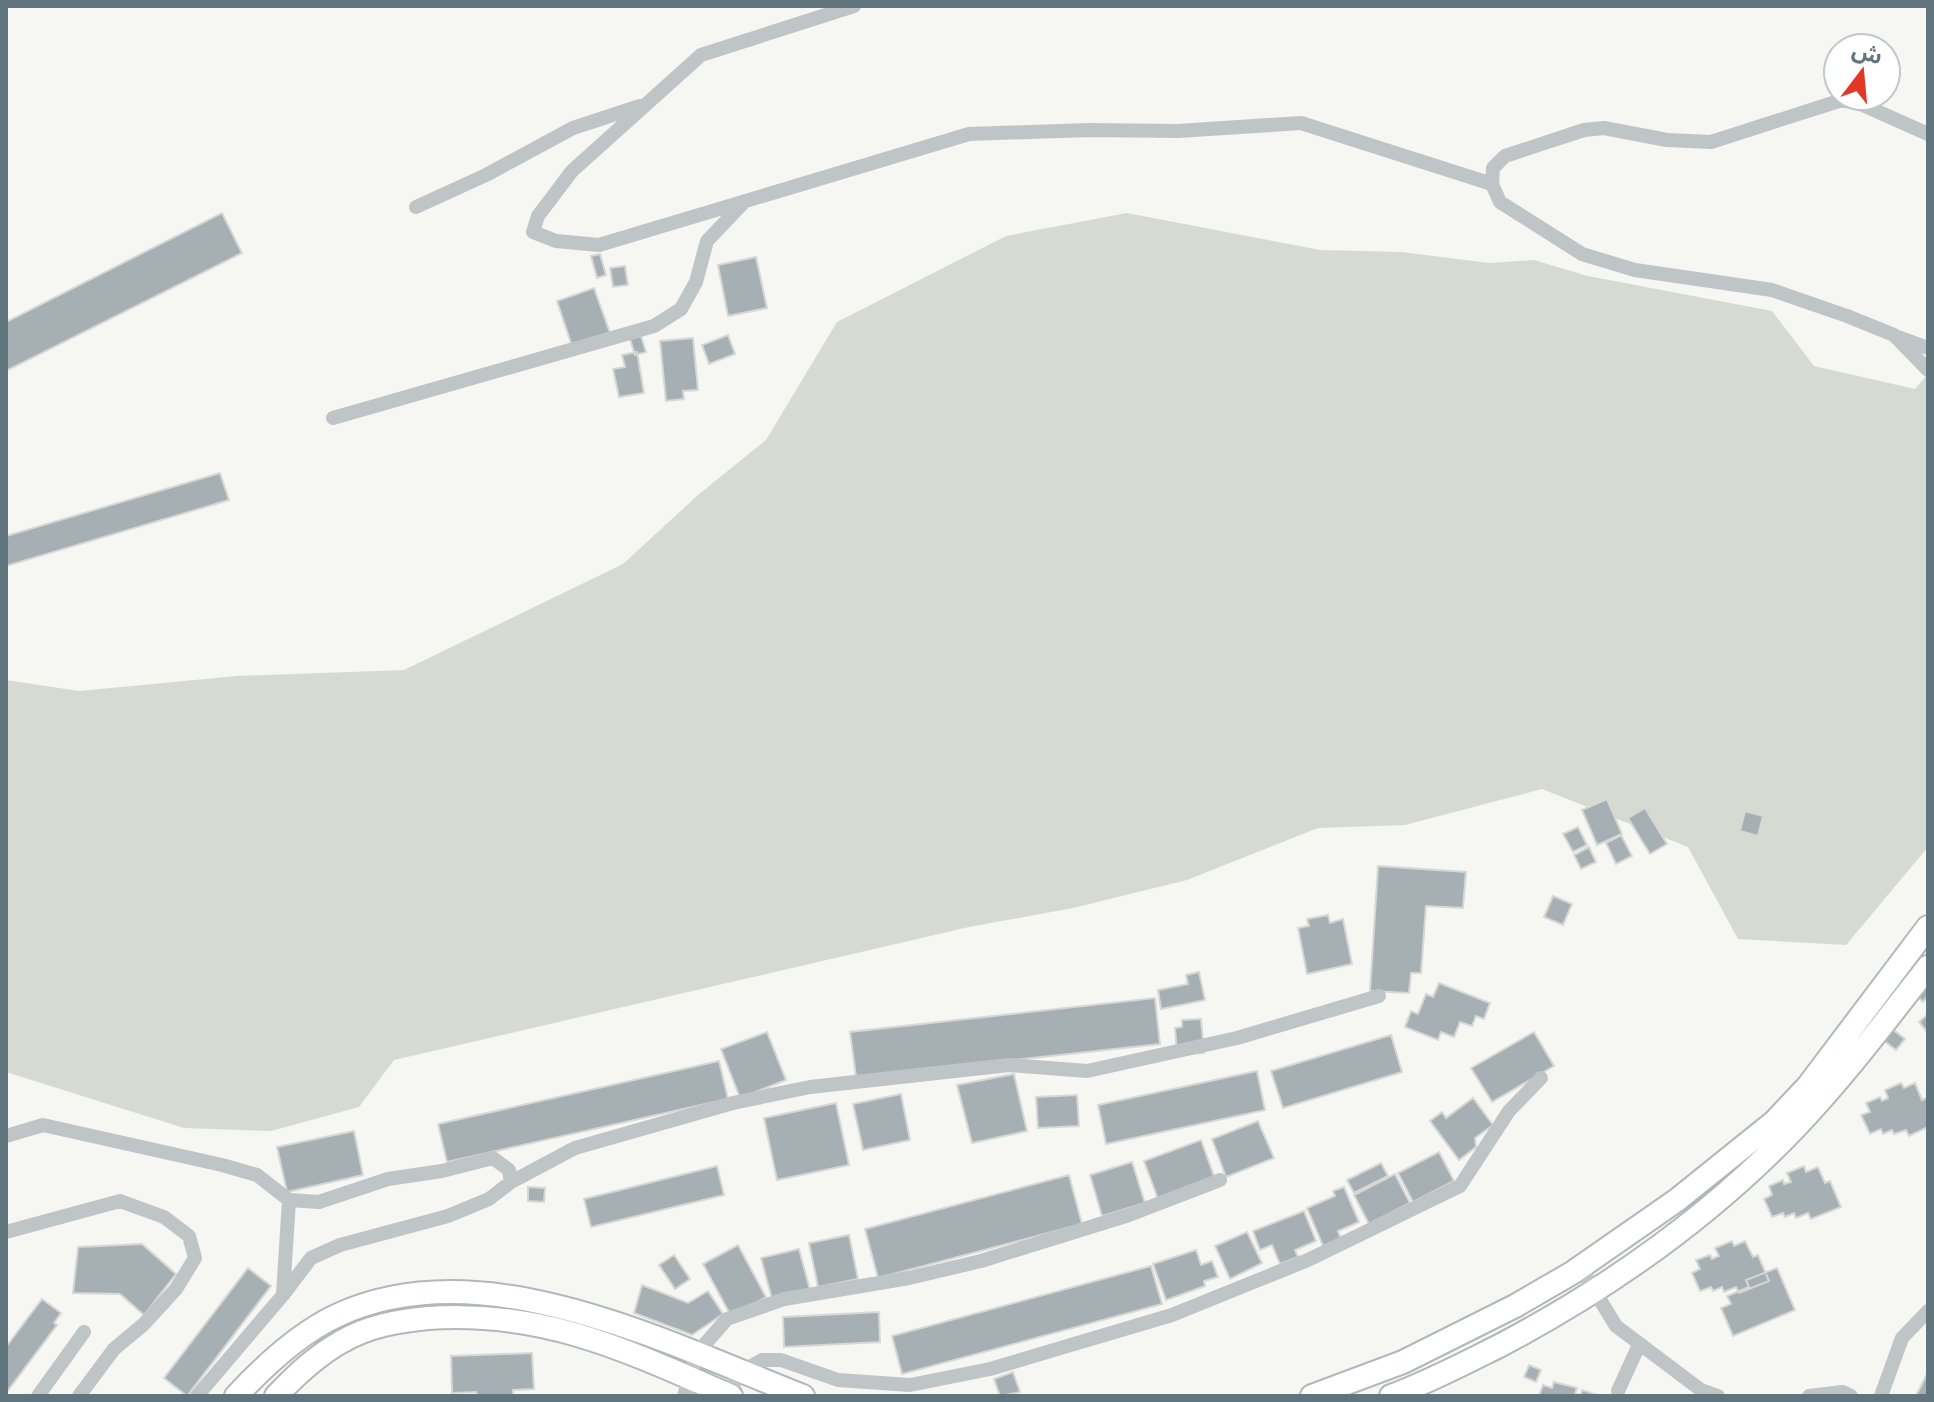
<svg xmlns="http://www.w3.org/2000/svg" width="1934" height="1402" font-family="Barlow,'Noto Sans Arabic',sans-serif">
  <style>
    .green { fill: #d6dbd2 }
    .building { fill: #a6b0b4; stroke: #d7d7d5; stroke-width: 2 }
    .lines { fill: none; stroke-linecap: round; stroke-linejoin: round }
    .secondary-casing { stroke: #b1b8bb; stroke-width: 26 }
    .street { stroke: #bfc4c7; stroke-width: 14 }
    .secondary { stroke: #fff; stroke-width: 22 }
  </style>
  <rect width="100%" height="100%" fill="#f6f6f3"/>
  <path class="green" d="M 1127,213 L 1320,250 L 1402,252 L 1489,263 L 1534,260 L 1588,276 L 1772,311 L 1814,366 L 1915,389 L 1928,374 L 1928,847 L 1846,945 L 1738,939 L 1688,847 L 1542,789 L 1405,825 L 1318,828 L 1187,880 L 1073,908 L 969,927 L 394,1060 L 359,1107 L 271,1131 L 184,1128 L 6,1072 L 6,680 L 79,691 L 237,676 L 404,670 L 623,564 L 698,495 L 766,440 L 837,322 L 1006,236 Z"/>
  <path class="building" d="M 222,213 L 242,253 L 6,371 L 6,322 Z
    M 600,254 L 606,275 L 597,278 L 591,256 Z
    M 756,257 L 767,308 L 728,316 L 718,265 Z
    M 625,266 L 628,285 L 613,287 L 610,268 Z
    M 594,288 L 610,333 L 572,346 L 557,301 Z
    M 728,335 L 735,354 L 709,364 L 702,345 Z
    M 641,336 L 646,352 L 635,355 L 630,339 Z
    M 693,338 L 698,390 L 683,391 L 684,399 L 666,401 L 660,341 Z
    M 637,352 L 644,393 L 619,397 L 613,369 L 625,367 L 622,355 Z
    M 220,473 L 229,500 L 6,566 L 6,536 Z
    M 1607,799 L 1622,834 L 1597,845 L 1582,810 Z
    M 1645,808 L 1667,844 L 1650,854 L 1628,818 Z
    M 1745,811 L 1763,816 L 1758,836 L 1740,831 Z
    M 1578,827 L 1587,845 L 1573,852 L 1563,834 Z
    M 1621,835 L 1632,856 L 1616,864 L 1606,843 Z
    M 1589,847 L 1596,862 L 1581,869 L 1574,855 Z
    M 1378,866 L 1466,872 L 1463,908 L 1426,906 L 1421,973 L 1411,973 L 1409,993 L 1370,991 Z
    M 1553,896 L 1572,904 L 1563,925 L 1544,917 Z
    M 1328,915 L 1330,923 L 1343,919 L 1352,964 L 1307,974 L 1298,928 L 1309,926 L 1307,919 Z
    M 1199,972 L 1205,1000 L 1161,1009 L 1158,990 L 1188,984 L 1186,975 Z
    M 1928,975 L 1928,996 L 1923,1002 L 1912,991 Z
    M 1439,983 L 1490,1003 L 1484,1019 L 1476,1016 L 1472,1026 L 1460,1022 L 1454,1037 L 1441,1032 L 1438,1040 L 1405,1027 L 1411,1011 L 1418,1014 L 1426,994 L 1433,997 Z
    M 1155,998 L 1160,1044 L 856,1077 L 850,1032 Z
    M 1928,1014 L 1928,1033 L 1919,1022 Z
    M 1201,1019 L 1204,1053 L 1177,1054 L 1175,1028 L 1182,1027 L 1182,1020 Z
    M 1882,1021 L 1905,1039 L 1896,1050 L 1873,1032 Z
    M 767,1032 L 786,1080 L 740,1098 L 721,1049 Z
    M 1534,1032 L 1554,1066 L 1492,1102 L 1471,1068 Z
    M 1391,1035 L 1402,1072 L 1283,1108 L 1271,1071 Z
    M 719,1061 L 728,1099 L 447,1162 L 438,1124 Z
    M 1257,1071 L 1265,1110 L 1106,1144 L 1098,1105 Z
    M 1014,1074 L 1027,1131 L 972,1143 L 957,1085 Z
    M 1901,1083 L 1904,1088 L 1915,1083 L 1922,1100 L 1928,1097 L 1928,1127 L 1909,1136 L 1906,1130 L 1894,1134 L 1892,1130 L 1883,1134 L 1881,1129 L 1870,1134 L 1861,1115 L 1870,1112 L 1866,1103 L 1880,1097 L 1882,1101 L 1888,1098 L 1885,1090 Z
    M 901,1094 L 910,1140 L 863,1150 L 853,1104 Z
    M 1077,1095 L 1079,1126 L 1038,1128 L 1036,1097 Z
    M 1473,1098 L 1493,1125 L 1475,1138 L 1476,1147 L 1459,1160 L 1430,1121 L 1442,1112 L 1446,1118 Z
    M 836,1103 L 849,1165 L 777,1180 L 764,1118 Z
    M 1258,1121 L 1274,1158 L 1226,1177 L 1212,1139 Z
    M 354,1131 L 363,1175 L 287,1192 L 277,1147 Z
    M 1201,1140 L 1215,1179 L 1158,1199 L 1144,1161 Z
    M 1439,1152 L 1454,1181 L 1413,1202 L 1398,1173 Z
    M 1132,1162 L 1145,1203 L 1102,1216 L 1090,1175 Z
    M 1381,1163 L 1388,1176 L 1354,1193 L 1347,1180 Z
    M 717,1166 L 724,1195 L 591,1227 L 584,1199 Z
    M 1804,1166 L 1806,1172 L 1818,1167 L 1825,1183 L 1830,1181 L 1841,1207 L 1811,1219 L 1808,1213 L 1796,1218 L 1794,1213 L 1785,1217 L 1783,1213 L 1772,1217 L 1764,1199 L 1772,1195 L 1769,1186 L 1783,1180 L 1784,1184 L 1791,1182 L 1787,1173 Z
    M 1395,1174 L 1410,1203 L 1369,1224 L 1354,1195 Z
    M 1069,1175 L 1082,1224 L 878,1278 L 865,1229 Z
    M 528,1187 L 545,1188 L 544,1202 L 528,1201 Z
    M 1344,1187 L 1359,1222 L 1338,1231 L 1341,1239 L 1323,1246 L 1307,1208 L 1335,1196 L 1333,1191 Z
    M 1304,1211 L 1316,1241 L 1295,1250 L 1298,1257 L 1280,1264 L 1272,1245 L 1260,1250 L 1253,1231 Z
    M 1247,1232 L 1262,1263 L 1230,1279 L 1215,1246 Z
    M 849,1235 L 858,1279 L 818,1287 L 809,1243 Z
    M 1732,1241 L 1734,1246 L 1745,1241 L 1753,1257 L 1758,1255 L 1769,1281 L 1739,1293 L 1736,1287 L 1724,1292 L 1722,1287 L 1713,1291 L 1711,1287 L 1700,1291 L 1692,1273 L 1700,1269 L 1696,1260 L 1710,1255 L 1712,1259 L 1719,1256 L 1715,1248 Z
    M 142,1244 L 176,1274 L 144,1315 L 120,1294 L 73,1293 L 78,1247 Z
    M 738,1245 L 766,1297 L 731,1316 L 703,1264 Z
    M 799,1249 L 810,1290 L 772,1299 L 761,1258 Z
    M 1196,1250 L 1201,1265 L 1212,1261 L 1218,1277 L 1204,1281 L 1205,1286 L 1166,1300 L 1153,1264 Z
    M 674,1255 L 690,1279 L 675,1289 L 659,1265 Z
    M 1151,1266 L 1162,1304 L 902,1374 L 892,1336 Z
    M 248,1268 L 271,1286 L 187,1396 L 164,1378 Z
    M 1777,1268 L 1795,1310 L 1733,1336 L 1721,1308 L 1731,1304 L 1727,1296 L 1749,1287 L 1746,1280 Z
    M 642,1285 L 688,1303 L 708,1291 L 723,1314 L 692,1335 L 634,1313 Z
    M 42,1299 L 61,1313 L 54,1323 L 57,1325 L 6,1393 L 6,1347 Z
    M 879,1312 L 880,1342 L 784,1347 L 783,1317 Z
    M 532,1353 L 534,1389 L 513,1390 L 513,1396 L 477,1396 L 476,1392 L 452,1393 L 451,1356 Z
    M 1529,1365 L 1541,1370 L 1536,1382 L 1524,1377 Z
    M 1013,1372 L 1020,1392 L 1000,1396 L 994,1379 Z
    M 1927,1374 L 1928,1396 L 1916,1396 Z
    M 1554,1382 L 1577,1388 L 1575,1394 L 1581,1395 L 1582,1390 L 1600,1396 L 1539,1396 L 1543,1385 L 1552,1388 Z"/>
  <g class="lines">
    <g class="secondary-casing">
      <path id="secondary" d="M 236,1396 C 264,1366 298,1334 336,1316 C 482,1247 666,1343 803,1396
        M 276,1396 C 296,1375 316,1356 341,1342 C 368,1326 398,1321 428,1318 C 544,1310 628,1351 731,1396
        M 1312,1396 L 1403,1362 L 1515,1306 L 1572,1273 L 1677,1200 L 1774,1122 L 1808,1086 L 1928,927
        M 1391,1396 C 1429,1382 1465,1363 1501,1345 C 1609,1288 1708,1218 1793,1130 C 1842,1079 1885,1022 1928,967"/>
    </g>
    <path class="street" d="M 854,6 L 701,55 L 572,171 L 538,216 L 533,232 L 556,241 L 599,245 L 969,134 L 1089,130 L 1178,131 L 1301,123 L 1492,184
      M 1928,134 L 1863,105 L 1842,100 L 1711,142 L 1667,140 L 1604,128 L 1584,130 L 1505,156 L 1493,168 L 1492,184 L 1500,202 L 1582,254 L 1635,270 L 1772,290 L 1847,316 L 1894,335 L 1928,370
      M 416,207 L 486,175 L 573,128 L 640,106
      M 1898,337 L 1928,348
      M 333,418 L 654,326 L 681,309 L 696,282 L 707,241 L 745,201
      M 6,1136 L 43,1125 L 222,1165 L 257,1175 L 289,1200 L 319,1202 L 388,1179 L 442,1171 L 493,1158 L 509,1170 L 511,1182 L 489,1199 L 448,1216 L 340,1245 L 311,1258 L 283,1295 L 197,1396
      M 511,1182 L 575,1148 L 733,1103 L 810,1087 L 1009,1065 L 1087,1071 L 1237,1038 L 1379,996
      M 6,1232 L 120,1201 L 164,1217 L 189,1236 L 195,1258 L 176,1289 L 144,1324 L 114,1349 L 79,1396
      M 1580,1267 L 1616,1326 L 1701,1390 L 1718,1396
      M 283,1295 L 289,1200
      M 1618,1391 L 1639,1345
      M 727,1394 L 741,1372 L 762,1360 L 781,1360 L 838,1380 L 910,1385 L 990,1369 L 1172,1315 L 1308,1260 L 1460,1186 L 1509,1111 L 1541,1078
      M 38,1396 L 84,1332
      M 684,1396 L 697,1353 L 727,1319 L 784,1299 L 909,1278 L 981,1261 L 1129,1215 L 1220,1180
      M 1809,1396 L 1843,1392 L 1851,1396
      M 1881,1396 L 1902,1338 L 1928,1311"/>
    <use href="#secondary" class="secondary"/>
  </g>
  <rect width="1934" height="1402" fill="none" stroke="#61757e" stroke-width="16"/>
  <g transform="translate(1862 72) rotate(16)"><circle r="38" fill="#ffffff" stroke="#c0c8cb" stroke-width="2"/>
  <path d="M0-6L14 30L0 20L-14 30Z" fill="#e23727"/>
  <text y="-12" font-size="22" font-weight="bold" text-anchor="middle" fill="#61757e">ش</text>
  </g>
</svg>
